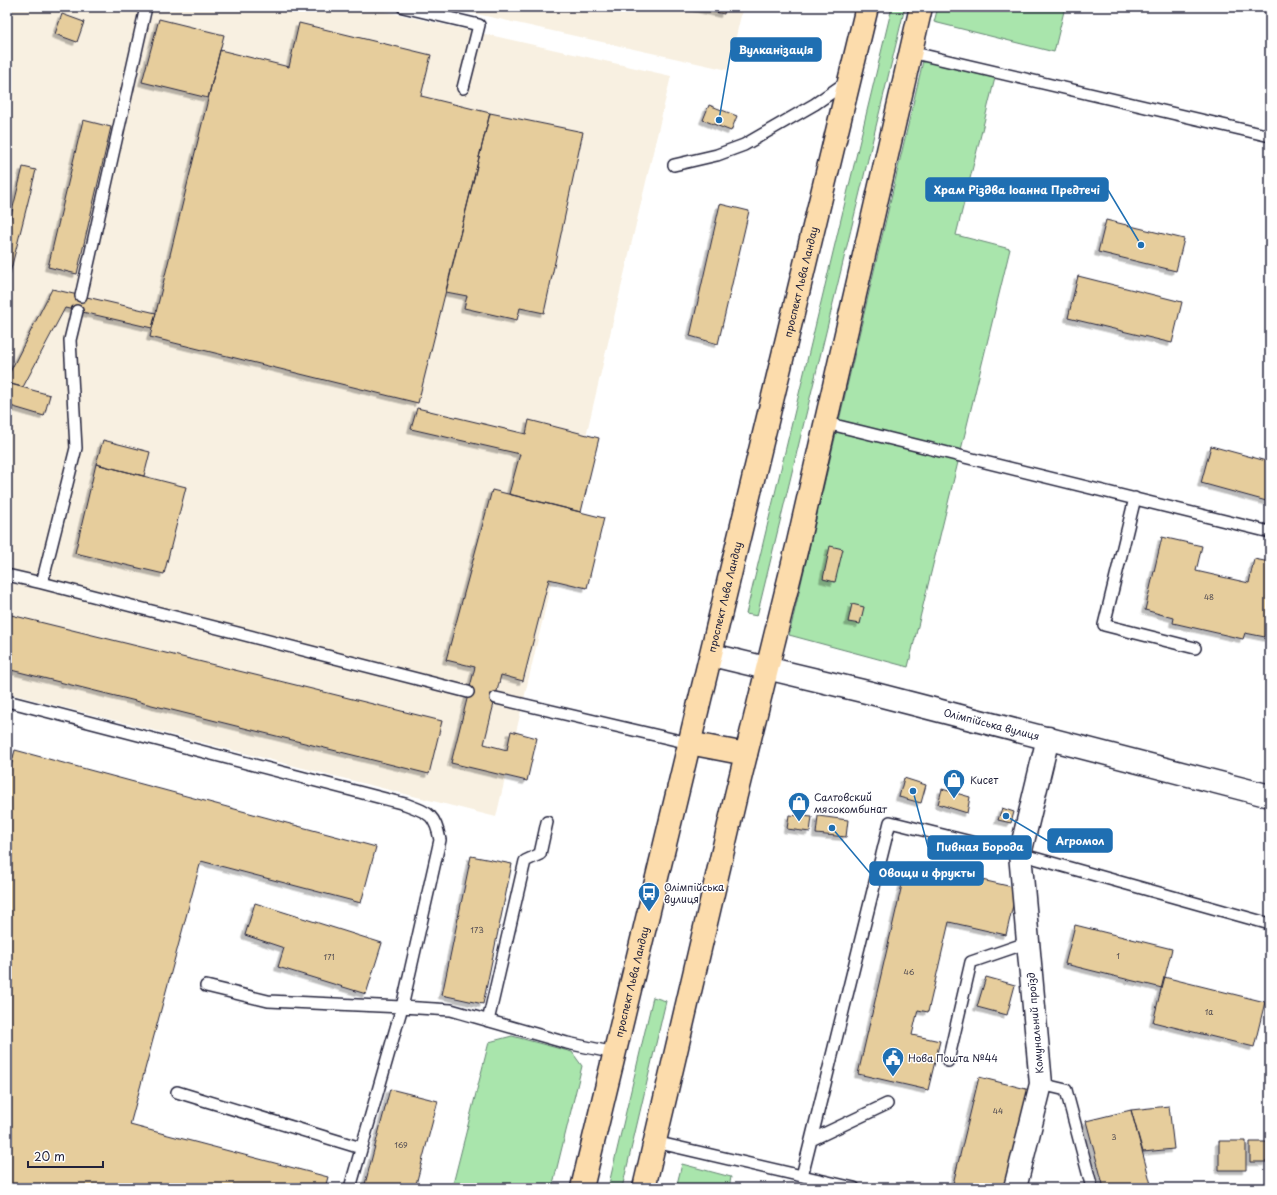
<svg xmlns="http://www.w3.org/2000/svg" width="1277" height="1195" font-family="'Playpen Sans',sans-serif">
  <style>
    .built { fill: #f8f0e1 }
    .green { fill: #a9e5ac; stroke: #668474 }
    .building { fill: #e6cd9c; stroke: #22223b; filter: url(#shadow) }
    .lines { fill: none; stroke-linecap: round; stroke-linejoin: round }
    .lane-casing { stroke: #22223b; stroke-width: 14 }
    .street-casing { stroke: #22223b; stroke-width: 25 }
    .secondary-casing { stroke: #22223b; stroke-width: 25 }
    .primary-casing { stroke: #22223b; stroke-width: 25 }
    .lane { stroke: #fff; stroke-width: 11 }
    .street { stroke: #fff; stroke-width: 22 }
    .secondary { stroke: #fff; stroke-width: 22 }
    .primary { stroke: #fcdcac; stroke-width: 22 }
    .labels { text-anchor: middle; stroke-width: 3; stroke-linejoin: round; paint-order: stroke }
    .number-label { font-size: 8px; fill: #534d53 }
    .street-label { font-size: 10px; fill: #22223b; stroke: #fff }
    .poi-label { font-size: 10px; fill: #22223b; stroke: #fff; text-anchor: start }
    .leader { fill: none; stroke: #1f6fb2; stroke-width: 1.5 }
    .callout-dot { fill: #1f6fb2; stroke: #fff; stroke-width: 1.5 }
    .callout { fill: #1f6fb2; stroke: #1f6fb2; stroke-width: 1.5 }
    .callout-label { font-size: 11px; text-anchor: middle; font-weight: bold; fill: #fff }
  </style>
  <defs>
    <filter id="shadow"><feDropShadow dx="-3.5" dy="3.5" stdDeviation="0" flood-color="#0004"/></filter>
  </defs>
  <rect width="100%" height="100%" fill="#fff"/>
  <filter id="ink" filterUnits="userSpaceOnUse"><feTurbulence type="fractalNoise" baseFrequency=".025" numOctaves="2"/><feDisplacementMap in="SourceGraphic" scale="8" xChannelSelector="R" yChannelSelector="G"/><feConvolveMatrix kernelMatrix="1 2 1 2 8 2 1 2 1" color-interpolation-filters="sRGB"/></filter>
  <g filter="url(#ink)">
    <path class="built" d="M 7,7 L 366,7 L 671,76 L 496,817 L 7,693 Z
      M 445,7 L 743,7 L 728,70 Z"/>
    <path class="green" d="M 892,7 L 905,7 L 757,616 L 746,614 Z
      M 938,7 L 1065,7 L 1054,52 L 934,22 Z
      M 923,61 L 995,78 L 956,235 L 1010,249 L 908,667 L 789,635 Z
      M 653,997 L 666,1001 L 622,1188 L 608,1188 Z
      M 512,1036 L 572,1052 L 582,1066 L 552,1188 L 452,1188 L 489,1042 Z
      M 682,1164 L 731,1177 L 729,1188 L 676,1188 Z"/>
    <path class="building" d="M 693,7 L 725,7 L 724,14 Z
      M 62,14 L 84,22 L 77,42 L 55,34 Z
      M 159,19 L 224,35 L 208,98 L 142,82 Z
      M 299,23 L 431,55 L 421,96 L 490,113 L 418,403 L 150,337 L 220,50 L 289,67 Z
      M 709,105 L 737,116 L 731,131 L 703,120 Z
      M 490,113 L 583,132 L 544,313 L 520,308 L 517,320 L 464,308 L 467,296 L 446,292 Z
      M 83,120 L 111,127 L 77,274 L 48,267 Z
      M 23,167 L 36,170 L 7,285 L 7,232 Z
      M 720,204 L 749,211 L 718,344 L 690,336 Z
      M 1106,220 L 1184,239 L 1176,271 L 1098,252 Z
      M 1078,276 L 1182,302 L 1172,343 L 1068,318 Z
      M 52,289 L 156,313 L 152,328 L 65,308 L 23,387 L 7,383 L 7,378 Z
      M 7,383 L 50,395 L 44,416 L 7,405 Z
      M 417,408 L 526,434 L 529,420 L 599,438 L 581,512 L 509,494 L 520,454 L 411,429 Z
      M 103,440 L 150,452 L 144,476 L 96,464 Z
      M 1211,446 L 1270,462 L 1270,502 L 1201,483 Z
      M 96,464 L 186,487 L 164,574 L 75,553 Z
      M 492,490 L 604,518 L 587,588 L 549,579 L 523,681 L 501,675 L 484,744 L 507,750 L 511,731 L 537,738 L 527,781 L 451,763 L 475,667 L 446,660 Z
      M 1162,537 L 1202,546 L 1196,571 L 1249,583 L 1254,559 L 1270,562 L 1270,638 L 1245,633 L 1243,639 L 1173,623 L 1174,618 L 1145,610 Z
      M 830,546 L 843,549 L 835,582 L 823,579 Z
      M 852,604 L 864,607 L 860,624 L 848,622 Z
      M 7,614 L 442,721 L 429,774 L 7,669 Z
      M 15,750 L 376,847 L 361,903 L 201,861 L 130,1125 L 328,1177 L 325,1188 L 7,1188 L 7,782 Z
      M 904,778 L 926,785 L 921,803 L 899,797 Z
      M 942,789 L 970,797 L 967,813 L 938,804 Z
      M 1002,808 L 1014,812 L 1011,823 L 998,820 Z
      M 789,815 L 812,817 L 810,832 L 787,829 Z
      M 818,816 L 848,820 L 846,837 L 816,834 Z
      M 471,856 L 512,864 L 483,1004 L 442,995 Z
      M 907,863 L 1017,888 L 1006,935 L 949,922 L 928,1012 L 918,1010 L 912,1035 L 940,1041 L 928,1090 L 858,1074 Z
      M 255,903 L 382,943 L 366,994 L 278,967 L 284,948 L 245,935 Z
      M 1075,925 L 1172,949 L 1162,988 L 1065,964 Z
      M 986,977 L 1015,985 L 1007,1015 L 977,1007 Z
      M 1164,977 L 1265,1002 L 1254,1047 L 1153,1022 Z
      M 979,1077 L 1030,1090 L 1006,1188 L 952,1188 Z
      M 390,1089 L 438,1101 L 415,1188 L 364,1188 Z
      M 1169,1106 L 1174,1149 L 1143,1152 L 1131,1110 Z
      M 1131,1110 L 1152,1188 L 1104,1188 L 1086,1121 Z
      M 1219,1141 L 1246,1141 L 1246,1170 L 1219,1170 Z
      M 1250,1142 L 1267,1142 L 1267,1162 L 1250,1162 Z"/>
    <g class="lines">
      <g class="lane-casing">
        <path id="lane" d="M 403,7 L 479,25 L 463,88
          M 910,52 L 1270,136
          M 674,165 L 717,155 L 744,145 L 815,104 L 848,81
          M 81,296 L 146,7
          M 77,311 L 70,340 L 76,448 L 42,583 L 468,692
          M 826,423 L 1270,532
          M 1135,498 L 1104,625 L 1195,648
          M 7,575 L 42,583
          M 496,698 L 689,743
          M 7,701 L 405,804 C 429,813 435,814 440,840 L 402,1007 L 451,1010 L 567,1043 L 615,1053
          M 206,986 L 268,1001 L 402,1007 L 350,1188
          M 488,1021 L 525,861 L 540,854 L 547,822
          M 948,1061 L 971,962 L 1029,942
          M 1041,1084 L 1066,1090 L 1092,1188
          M 177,1092 L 361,1148
          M 811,1140 L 890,822 L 1020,854 L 1270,924
          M 655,1142 L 854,1188
          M 802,1176 L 811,1140 L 887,1104"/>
      </g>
      <g class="street-casing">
        <path id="street" d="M 1015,1188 L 1041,1084 L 1020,854 L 1048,738"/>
      </g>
      <g class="secondary-casing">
        <g id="secondary">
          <path id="s1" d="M 712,655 L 871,693 L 1270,796"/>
        </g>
      </g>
      <g class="primary-casing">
        <g id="primary">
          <path d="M 689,743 L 746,754"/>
          <path id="s2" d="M 582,1188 L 867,7"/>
          <path d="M 644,1188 L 736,795 L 797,547 L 921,7"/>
        </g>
      </g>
      <use href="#lane" class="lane"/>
      <use href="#street" class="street"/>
      <use href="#secondary" class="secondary"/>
      <use href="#primary" class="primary"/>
    </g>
  </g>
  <defs>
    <g id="shop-pin" transform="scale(1.15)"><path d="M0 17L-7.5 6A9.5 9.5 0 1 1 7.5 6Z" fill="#1f6fb2" stroke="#fff"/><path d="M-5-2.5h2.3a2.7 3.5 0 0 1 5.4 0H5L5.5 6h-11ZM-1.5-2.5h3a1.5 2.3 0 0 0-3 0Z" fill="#fff"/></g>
    <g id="bus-pin" transform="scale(1.15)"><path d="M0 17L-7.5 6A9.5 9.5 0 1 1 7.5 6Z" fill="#1f6fb2" stroke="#fff"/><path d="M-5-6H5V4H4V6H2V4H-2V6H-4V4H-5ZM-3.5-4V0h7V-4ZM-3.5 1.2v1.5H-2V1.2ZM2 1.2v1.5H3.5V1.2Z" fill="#fff"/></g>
    <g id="civic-pin" transform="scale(1.15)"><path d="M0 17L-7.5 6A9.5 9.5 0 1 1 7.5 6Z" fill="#1f6fb2" stroke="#fff"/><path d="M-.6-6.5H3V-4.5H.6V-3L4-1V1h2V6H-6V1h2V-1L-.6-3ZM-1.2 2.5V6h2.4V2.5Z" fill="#fff"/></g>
  </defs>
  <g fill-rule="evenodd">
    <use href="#shop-pin" x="954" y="780"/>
    <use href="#shop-pin" x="799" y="803"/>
    <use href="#bus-pin" x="649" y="893"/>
    <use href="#civic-pin" x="893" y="1058"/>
  </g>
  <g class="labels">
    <g class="number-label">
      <text x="1209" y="600">48</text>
      <text x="477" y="933">173</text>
      <text x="1118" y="959">1</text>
      <text x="329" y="960">171</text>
      <text x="909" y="975">46</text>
      <text x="1209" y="1015">1а</text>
      <text x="998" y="1114">44</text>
      <text x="1114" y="1140">3</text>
      <text x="401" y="1148">169</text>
    </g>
    <g class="street-label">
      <text dy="4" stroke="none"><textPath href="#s2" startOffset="932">проспект Льва Ландау</textPath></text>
      <text dy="4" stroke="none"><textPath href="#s2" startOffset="608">проспект Льва Ландау</textPath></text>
      <text dy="4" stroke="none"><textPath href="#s1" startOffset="288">Олімпійська вулиця</textPath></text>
      <text dy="4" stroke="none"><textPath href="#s2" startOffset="212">проспект Льва Ландау</textPath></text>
      <text transform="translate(1035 1023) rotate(-95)" y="4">Комунальний проїзд</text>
    </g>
    <g class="poi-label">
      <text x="970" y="784">Кисет</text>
      <text x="814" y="801">Салтовский<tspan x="814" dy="12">мясокомбинат</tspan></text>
      <text x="664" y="891">Олімпійська<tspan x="664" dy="12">вулиця</tspan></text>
      <text x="908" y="1062">Нова Пошта №44</text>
    </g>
  </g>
  <path class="leader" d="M719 120L731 50M1141 245L1108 190M1006 816L1048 841M913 791L928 847M832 828L870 873"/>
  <g class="callout-dot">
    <circle cx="719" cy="120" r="4"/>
    <circle cx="1141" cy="245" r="4"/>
    <circle cx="1006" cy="816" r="4"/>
    <circle cx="913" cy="791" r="4"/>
    <circle cx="832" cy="828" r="4"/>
  </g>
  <g class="callout">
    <rect x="731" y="38" width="90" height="23" rx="4"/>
    <rect x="926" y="178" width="182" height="23" rx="4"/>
    <rect x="1048" y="829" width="64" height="23" rx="4"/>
    <rect x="928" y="836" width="103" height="23" rx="4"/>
    <rect x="870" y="862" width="113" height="23" rx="4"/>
  </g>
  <g class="callout-label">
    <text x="776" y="54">Вулканізація</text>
    <text x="1017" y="194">Храм Різдва Іоанна Предтечі</text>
    <text x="1080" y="845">Агромол</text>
    <text x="980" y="851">Пивная Борода</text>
    <text x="927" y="877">Овощи и фрукты</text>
  </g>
  <rect width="1277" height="1195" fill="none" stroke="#fff" stroke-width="24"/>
  <rect x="12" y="12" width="1253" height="1171" fill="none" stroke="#22223b" stroke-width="1.5" filter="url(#ink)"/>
  <path d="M28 1161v6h75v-6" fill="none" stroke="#22223b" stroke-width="2"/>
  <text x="34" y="1161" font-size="12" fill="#22223b" stroke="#ffffff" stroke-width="3" paint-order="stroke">20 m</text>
</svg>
